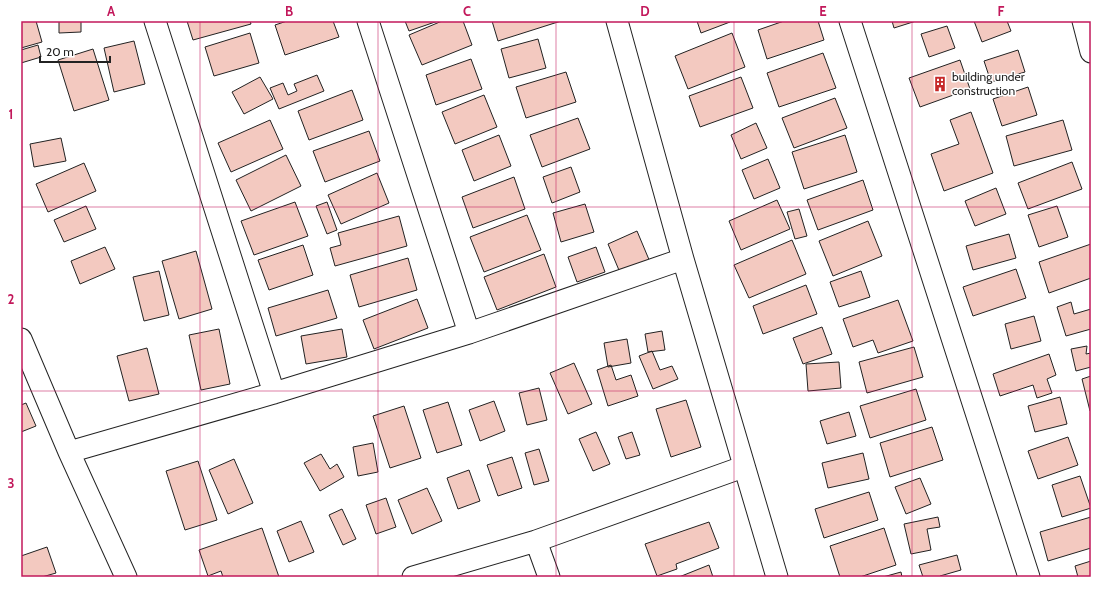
<svg xmlns="http://www.w3.org/2000/svg" width="1112" height="598" font-family="Cabin,sans-serif">
  <style>
    .building { fill: #f3c9c0; stroke: #222 }
    .lines { fill: none; stroke-linecap: round; stroke-linejoin: round }
    .minor-casing { stroke: #222; stroke-width: 23 }
    .minor { stroke: #fff; stroke-width: 21 }
    .grid { fill: none; stroke: #c2185b; stroke-width: 1; stroke-opacity: 0.55 }
    .labels { text-anchor: middle; stroke-width: 3; stroke-linejoin: round; paint-order: stroke }
    .poi-label { font-size: 12px; fill: #222; stroke: #fff; text-anchor: start }
    .neatline { fill: none; stroke: #c2185b; stroke-width: 1.5 }
    .grid-label { font-size: 13px; text-anchor: middle; font-weight: bold; fill: #c2185b }
  </style>
  <rect width="100%" height="100%" fill="#fff"/>
  <path class="building" d="M 21,21 L 36,21 L 42,42 L 21,48 Z
    M 59,21 L 81,21 L 81,32 L 59,33 Z
    M 187,21 L 250,21 L 251,24 L 193,40 Z
    M 287,21 L 333,21 L 339,37 L 285,55 L 275,25 Z
    M 405,21 L 438,21 L 409,31 Z
    M 442,21 L 463,21 L 472,45 L 422,65 L 409,35 Z
    M 492,21 L 561,21 L 498,41 Z
    M 697,21 L 729,21 L 730,22 L 701,33 Z
    M 784,21 L 818,21 L 824,40 L 767,59 L 758,30 Z
    M 892,21 L 916,21 L 894,28 Z
    M 974,21 L 1007,21 L 1011,31 L 982,42 Z
    M 947,26 L 955,48 L 929,57 L 921,34 Z
    M 250,33 L 259,63 L 214,76 L 205,47 Z
    M 732,33 L 745,67 L 688,89 L 675,56 Z
    M 538,39 L 546,68 L 509,78 L 501,49 Z
    M 134,41 L 145,84 L 114,92 L 104,48 Z
    M 38,45 L 41,57 L 21,63 L 21,50 Z
    M 93,49 L 109,100 L 74,111 L 58,60 Z
    M 1018,50 L 1025,72 L 991,82 L 984,61 Z
    M 823,53 L 836,88 L 779,107 L 767,73 Z
    M 471,59 L 482,89 L 436,105 L 426,75 Z
    M 960,60 L 970,89 L 920,107 L 909,78 Z
    M 566,72 L 576,102 L 526,118 L 516,87 Z
    M 317,75 L 324,91 L 279,109 L 270,88 L 283,83 L 288,95 L 297,91 L 294,84 Z
    M 260,77 L 273,99 L 244,114 L 232,92 Z
    M 741,77 L 753,108 L 700,127 L 689,96 Z
    M 1028,87 L 1037,115 L 1002,126 L 993,99 Z
    M 352,90 L 363,120 L 309,140 L 298,111 Z
    M 484,95 L 497,127 L 455,144 L 442,112 Z
    M 835,98 L 847,128 L 794,148 L 782,118 Z
    M 971,112 L 993,173 L 944,191 L 931,154 L 959,144 L 950,120 Z
    M 578,118 L 590,149 L 542,167 L 530,135 Z
    M 270,120 L 283,149 L 231,172 L 218,143 Z
    M 1063,120 L 1072,150 L 1014,166 L 1006,136 Z
    M 756,123 L 767,148 L 741,159 L 731,135 Z
    M 369,131 L 380,161 L 325,182 L 313,151 Z
    M 499,135 L 511,166 L 474,181 L 462,150 Z
    M 845,135 L 857,172 L 804,189 L 792,152 Z
    M 61,138 L 66,161 L 34,167 L 30,144 Z
    M 286,155 L 301,186 L 251,211 L 236,180 Z
    M 768,159 L 780,188 L 754,199 L 742,170 Z
    M 1072,162 L 1082,189 L 1028,209 L 1018,183 Z
    M 84,163 L 96,191 L 48,212 L 36,184 Z
    M 571,167 L 580,192 L 552,203 L 543,177 Z
    M 377,173 L 389,203 L 341,224 L 328,195 Z
    M 514,177 L 525,209 L 473,228 L 462,197 Z
    M 863,180 L 873,210 L 818,230 L 807,200 Z
    M 996,188 L 1006,214 L 975,226 L 965,201 Z
    M 777,200 L 790,229 L 741,250 L 729,221 Z
    M 295,202 L 308,236 L 254,255 L 241,221 Z
    M 327,202 L 337,230 L 327,234 L 316,206 Z
    M 585,204 L 594,232 L 561,242 L 553,213 Z
    M 86,206 L 96,229 L 64,242 L 54,220 Z
    M 1057,206 L 1068,237 L 1039,247 L 1028,215 Z
    M 799,209 L 807,236 L 795,239 L 787,212 Z
    M 527,215 L 541,250 L 484,272 L 470,237 Z
    M 399,216 L 407,246 L 335,266 L 330,248 L 341,245 L 338,233 Z
    M 868,221 L 882,256 L 833,276 L 819,241 Z
    M 637,231 L 650,262 L 621,275 L 608,244 Z
    M 1009,234 L 1016,258 L 973,270 L 966,246 Z
    M 792,240 L 806,274 L 749,298 L 734,265 Z
    M 1091,244 L 1091,278 L 1049,293 L 1039,262 Z
    M 303,245 L 313,275 L 269,290 L 258,260 Z
    M 105,247 L 115,269 L 80,284 L 71,261 Z
    M 596,247 L 605,272 L 577,282 L 568,257 Z
    M 196,251 L 212,309 L 179,319 L 162,261 Z
    M 544,254 L 556,287 L 497,310 L 484,277 Z
    M 408,258 L 417,290 L 359,307 L 350,275 Z
    M 1016,269 L 1026,298 L 973,316 L 963,287 Z
    M 159,271 L 169,315 L 144,321 L 133,277 Z
    M 861,271 L 870,297 L 839,307 L 830,282 Z
    M 806,285 L 817,314 L 763,334 L 753,306 Z
    M 328,290 L 337,318 L 276,336 L 268,308 Z
    M 417,299 L 428,328 L 374,349 L 363,320 Z
    M 898,300 L 913,341 L 878,353 L 873,340 L 853,347 L 843,319 Z
    M 1071,302 L 1074,314 L 1091,309 L 1091,329 L 1066,336 L 1057,307 Z
    M 1034,316 L 1041,341 L 1011,349 L 1005,324 Z
    M 822,327 L 832,354 L 803,364 L 793,338 Z
    M 219,329 L 230,384 L 201,390 L 189,335 Z
    M 342,329 L 347,357 L 306,364 L 301,336 Z
    M 662,331 L 665,350 L 648,352 L 645,334 Z
    M 627,339 L 631,363 L 608,367 L 604,343 Z
    M 1087,346 L 1086,354 L 1091,353 L 1091,367 L 1076,371 L 1071,349 Z
    M 914,347 L 923,377 L 867,393 L 859,362 Z
    M 147,348 L 159,394 L 129,401 L 117,356 Z
    M 652,351 L 660,370 L 672,366 L 678,379 L 653,389 L 639,356 Z
    M 1049,354 L 1056,375 L 1047,379 L 1052,393 L 1037,398 L 1033,385 L 1000,396 L 993,374 Z
    M 839,362 L 841,388 L 808,391 L 806,364 Z
    M 574,363 L 592,404 L 568,414 L 550,373 Z
    M 611,365 L 616,380 L 631,375 L 638,396 L 608,406 L 597,370 Z
    M 1091,376 L 1091,411 L 1090,411 L 1082,379 Z
    M 539,388 L 547,420 L 527,425 L 519,393 Z
    M 916,389 L 926,420 L 870,438 L 860,406 Z
    M 1060,397 L 1067,424 L 1035,432 L 1028,406 Z
    M 686,400 L 701,447 L 671,457 L 656,409 Z
    M 494,401 L 505,431 L 480,441 L 469,410 Z
    M 448,402 L 462,445 L 437,453 L 423,410 Z
    M 26,403 L 36,426 L 21,432 L 21,405 Z
    M 404,406 L 421,458 L 390,468 L 373,416 Z
    M 849,412 L 856,436 L 827,444 L 820,421 Z
    M 932,427 L 943,460 L 890,477 L 880,443 Z
    M 596,432 L 610,464 L 593,471 L 579,439 Z
    M 632,432 L 640,455 L 626,459 L 618,437 Z
    M 1068,437 L 1078,465 L 1038,479 L 1028,451 Z
    M 373,443 L 378,472 L 358,476 L 353,447 Z
    M 539,449 L 549,481 L 534,485 L 525,453 Z
    M 863,453 L 869,479 L 828,488 L 822,463 Z
    M 321,454 L 330,469 L 337,464 L 344,477 L 320,491 L 304,463 Z
    M 512,457 L 522,488 L 498,496 L 487,465 Z
    M 234,459 L 253,503 L 228,514 L 209,470 Z
    M 198,461 L 217,520 L 185,530 L 166,471 Z
    M 469,470 L 480,501 L 458,509 L 447,478 Z
    M 1080,476 L 1091,508 L 1062,517 L 1052,485 Z
    M 920,478 L 931,504 L 906,514 L 895,487 Z
    M 427,488 L 442,521 L 412,534 L 398,500 Z
    M 869,492 L 878,520 L 824,538 L 815,509 Z
    M 386,498 L 396,527 L 376,534 L 366,505 Z
    M 342,509 L 356,539 L 343,545 L 329,515 Z
    M 938,517 L 940,527 L 927,529 L 931,550 L 911,554 L 904,524 Z
    M 1091,517 L 1091,548 L 1048,561 L 1040,532 Z
    M 301,521 L 314,552 L 289,562 L 277,531 Z
    M 709,522 L 719,548 L 676,564 L 677,569 L 657,576 L 645,544 Z
    M 262,528 L 279,577 L 223,577 L 221,571 L 208,576 L 199,550 Z
    M 884,528 L 896,565 L 860,577 L 840,577 L 830,546 Z
    M 47,547 L 56,573 L 42,577 L 21,577 L 21,556 Z
    M 957,555 L 961,570 L 940,576 L 940,577 L 923,577 L 919,565 Z
    M 1091,561 L 1091,577 L 1078,577 L 1075,566 Z
    M 709,565 L 713,577 L 679,577 Z
    M 901,572 L 902,577 L 883,577 Z"/>
  <g class="lines">
    <g class="minor-casing">
      <path id="minor" d="M 155,21 L 274,393
        M 368,21 L 469,333
        M 617,21 L 683,259 L 777,577
        M 850,21 L 1029,577
        M 1083,21 L 1091,52
        M 21,339 L 69,452 L 126,577
        M 69,452 L 274,393 L 469,333 L 683,259
        M 536,541 L 549,577
        M 413,577 L 536,541 L 743,467"/>
    </g>
    <use href="#minor" class="minor"/>
  </g>
  <path class="grid" d="M 200,21 L 200,577M 378,21 L 378,577M 556,21 L 556,577M 734,21 L 734,577M 912,21 L 912,577M 21,207 L 1091,207M 21,391 L 1091,391"/>
  <defs>
    <g id="building-bare" transform="scale(1.2)"><path d="M-4-6H4V6H1V3H-1V6H-4ZM-2.5-4.3h1.7v1.8h-1.7ZM.8-4.3h1.7v1.8H.8ZM-2.5-1h1.7V.8h-1.7ZM.8-1h1.7V.8H.8Z" fill="#c62828" stroke="#fff" stroke-width="2.5" paint-order="stroke"/></g>
  </defs>
  <g fill-rule="evenodd">
    <use href="#building-bare" x="940" y="84"/>
  </g>
  <g class="labels">
    <g class="poi-label">
      <text x="952" y="81">building under<tspan x="952" dy="14">construction</tspan></text>
    </g>
  </g>
  <rect width="1112" height="598" fill="none" stroke="#ffffff" stroke-width="44"/>
  <path d="M40 56v6h70v-6" fill="none" stroke="#222222" stroke-width="2"/>
  <text x="46" y="56" font-size="12" fill="#222222" stroke="#ffffff" stroke-width="3" paint-order="stroke">20 m</text>
  <rect x="22" y="22" width="1068" height="554" class="neatline"/>
  <g class="grid-label">
    <text x="111" y="16">A</text>
    <text x="289" y="16">B</text>
    <text x="467" y="16">C</text>
    <text x="645" y="16">D</text>
    <text x="823" y="16">E</text>
    <text x="1001" y="16">F</text>
    <text x="11" y="119">1</text>
    <text x="11" y="304">2</text>
    <text x="11" y="488">3</text>
  </g>
</svg>
